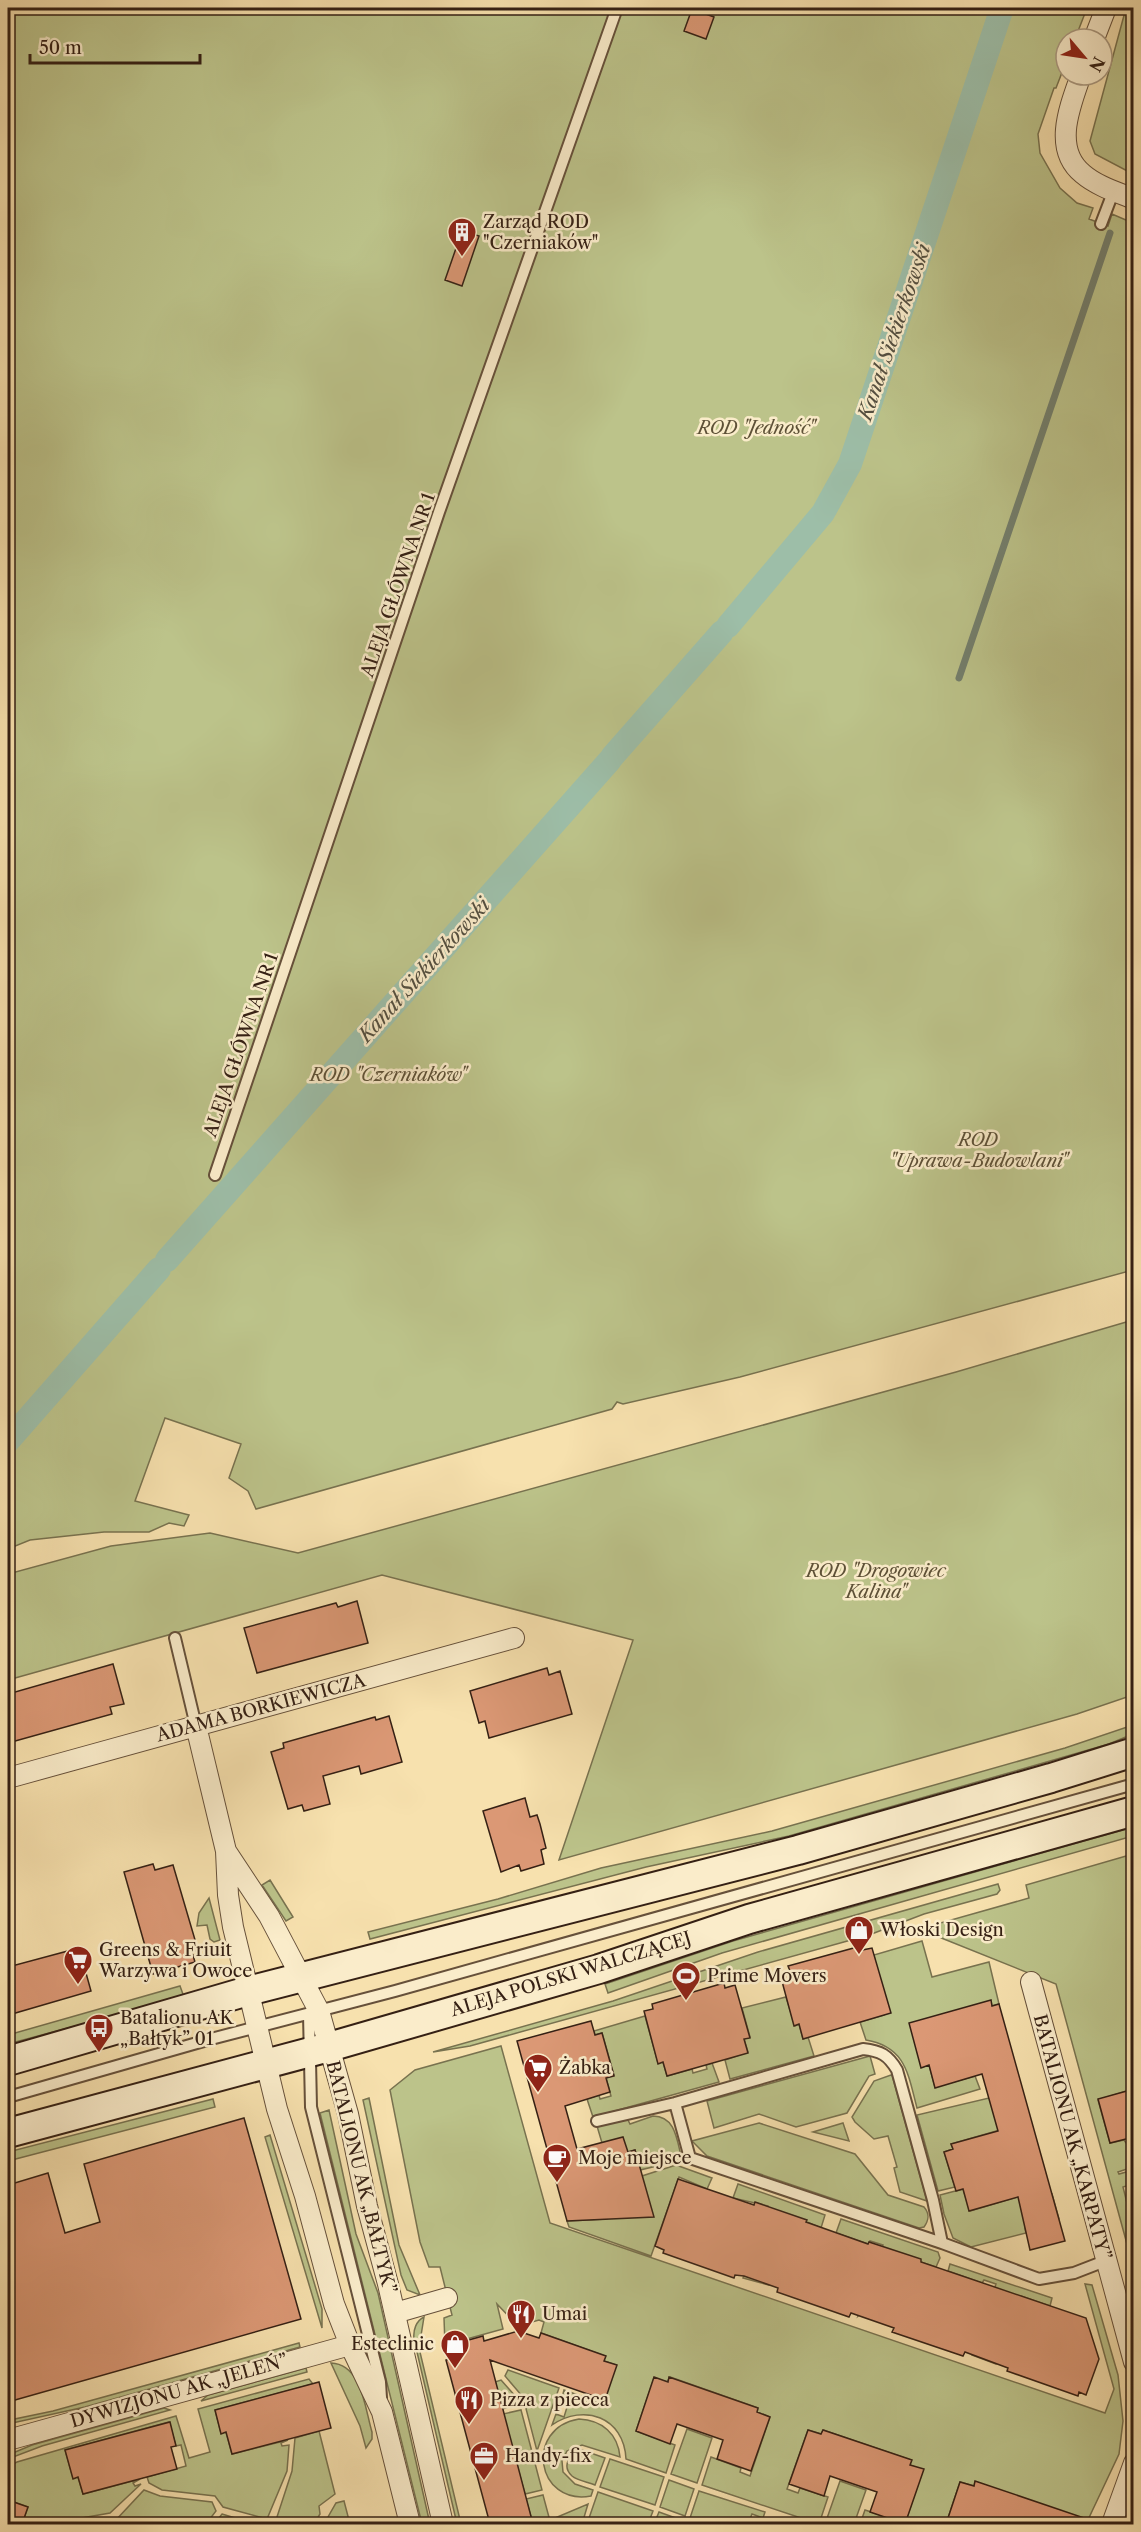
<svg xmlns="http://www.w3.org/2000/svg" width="1141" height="2532" font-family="'Libre Caslon Text',serif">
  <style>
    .green { fill: #bcc38a; stroke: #78724f; stroke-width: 1.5 }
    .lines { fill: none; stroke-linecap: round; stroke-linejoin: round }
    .stream { stroke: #737f6d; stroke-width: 7 }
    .canal { stroke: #9dbea8; stroke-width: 24 }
    .building { fill: #db9875; stroke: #352014; stroke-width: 1.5 }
    .lane-casing { stroke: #66503a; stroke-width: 14 }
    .street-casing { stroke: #66503a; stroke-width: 22 }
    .secondary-casing { stroke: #352014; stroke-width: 32 }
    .lane { stroke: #faecca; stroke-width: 10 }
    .street { stroke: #faecca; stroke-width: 20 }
    .secondary { stroke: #faecca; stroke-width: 28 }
    .labels { text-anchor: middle; stroke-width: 5; stroke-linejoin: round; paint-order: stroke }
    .poi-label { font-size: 18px; fill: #352014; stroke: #faecca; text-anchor: start }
    .park-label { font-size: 18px; font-style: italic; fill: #5e5137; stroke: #faecca }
    .street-label { font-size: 18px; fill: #352014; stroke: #faecca }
    .water-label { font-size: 20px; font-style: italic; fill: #544f40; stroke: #faecca }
  </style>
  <rect width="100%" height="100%" fill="#f7e1ae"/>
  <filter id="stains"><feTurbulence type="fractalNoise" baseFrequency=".00333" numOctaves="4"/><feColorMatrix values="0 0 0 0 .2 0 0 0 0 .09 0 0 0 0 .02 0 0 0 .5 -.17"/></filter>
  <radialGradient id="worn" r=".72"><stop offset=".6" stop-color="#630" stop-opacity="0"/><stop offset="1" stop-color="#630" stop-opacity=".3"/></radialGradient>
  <path class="green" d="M 8,8 L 1087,8 L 1075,39 L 1066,39 L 1066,62 L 1056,88 L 1054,88 L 1038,134 L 1040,153 L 1060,188 L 1077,203 L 1093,208 L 1089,219 L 1108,226 L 1112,214 L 1133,223 L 1133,1270 L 740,1377 L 623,1404 L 617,1402 L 612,1409 L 256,1509 L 248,1491 L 229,1478 L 241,1444 L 165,1418 L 135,1501 L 189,1515 L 184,1526 L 169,1523 L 149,1532 L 104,1532 L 30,1540 L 8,1549 Z
    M 1126,8 L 1134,8 L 1133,174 L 1095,154 L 1090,141 Z
    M 1133,1320 L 1133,1695 L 1077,1714 L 559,1860 L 633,1640 L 382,1575 L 8,1680 L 8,1574 L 111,1546 L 210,1533 L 298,1553 L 956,1372 Z
    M 1133,1725 L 1133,1734 L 1109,1744 L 789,1836 L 646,1867 L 370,1939 L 368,1932 L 498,1899 L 601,1868 L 772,1831 L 1065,1748 Z
    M 1133,1827 L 1133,1836 L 722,1953 L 608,1993 L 605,1984 L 733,1941 Z
    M 1133,1854 L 1133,2089 L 1098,2100 L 1110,2143 L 1124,2140 L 1126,2143 L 1133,2141 L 1133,2167 L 1118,2172 L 1119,2174 L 1133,2170 L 1133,2184 L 1123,2187 L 1133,2227 L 1133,2266 L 1056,1984 L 919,1929 L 1029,1898 L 1026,1885 Z
    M 270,1880 L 293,1917 L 286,1921 L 262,1885 Z
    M 998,1884 L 1000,1890 L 997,1894 L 924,1914 L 869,1935 L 470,2046 L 433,2052 L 613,2001 L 758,1952 Z
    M 209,1898 L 220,1940 L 214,1942 L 210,1939 L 207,1925 L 197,1926 L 199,1913 Z
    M 922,1941 L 932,1977 L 989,1962 L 999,2004 L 992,2006 L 991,2001 L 922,2067 L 929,2065 L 935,2087 L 975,2076 L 980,2089 L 917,2108 C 908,2074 906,2047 866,2040 L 860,2022 L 884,2015 L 874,1955 Z
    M 180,1986 L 184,1997 L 8,2044 L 8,2035 Z
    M 786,1997 L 795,2026 L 799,2024 L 803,2039 L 808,2037 L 814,2056 L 730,2079 L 725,2060 L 748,2052 L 744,2039 L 750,2037 L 742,2008 Z
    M 645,2016 L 658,2063 L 663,2062 L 667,2076 L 692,2069 L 693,2073 L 707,2069 L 706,2065 L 712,2063 L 719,2082 L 593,2117 L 587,2099 L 599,2095 L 600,2099 L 611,2096 L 606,2078 L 614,2075 L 602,2033 L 595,2035 L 594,2031 Z
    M 501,2046 L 550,2223 L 1105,2413 L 1114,2389 L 1085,2284 L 1092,2285 L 1118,2375 L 1123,2421 L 1119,2454 L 1086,2524 L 1075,2524 L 1075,2522 L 975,2482 L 974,2486 L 960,2482 L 946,2524 L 860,2524 L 865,2510 L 905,2523 L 923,2470 L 910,2465 L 911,2460 L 823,2430 L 821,2434 L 808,2430 L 787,2489 L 798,2493 L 800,2488 L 828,2497 L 819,2524 L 702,2485 L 711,2457 L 741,2468 L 740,2472 L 750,2476 L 770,2417 L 757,2412 L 758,2408 L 670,2377 L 667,2382 L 654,2378 L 636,2431 L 675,2445 L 666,2473 L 626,2459 C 624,2417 584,2403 552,2425 L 556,2414 L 564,2417 L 568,2404 L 561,2401 L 564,2390 L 603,2404 L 616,2365 L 604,2361 L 605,2356 L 541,2333 L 544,2322 L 539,2320 L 518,2326 L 497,2304 L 503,2329 L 445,2345 L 444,2318 L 452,2315 L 440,2267 L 429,2267 L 420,2242 L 390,2090 L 415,2070 Z
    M 870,2056 L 875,2074 L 869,2076 L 847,2113 L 796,2127 L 759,2114 L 714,2128 L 707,2101 Z
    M 891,2075 L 892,2075 L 927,2201 L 900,2192 L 894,2168 L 897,2167 L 888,2136 L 874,2139 L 855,2122 L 852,2117 L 874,2081 Z
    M 369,2098 L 399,2245 L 420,2295 L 407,2290 L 401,2275 L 363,2100 Z
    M 989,2098 L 1024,2123 L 951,2144 L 953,2149 L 944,2152 L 955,2187 L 938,2191 L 917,2115 Z
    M 213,2099 L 215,2107 L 8,2161 L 8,2152 Z
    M 329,2110 L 356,2234 L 378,2293 L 430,2524 L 422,2524 L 320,2113 Z
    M 653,2116 C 676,2116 677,2141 682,2160 L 640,2170 L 635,2150 L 628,2152 L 602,2143 L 597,2126 L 627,2118 L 630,2124 Z
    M 759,2123 L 855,2154 L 888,2195 L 924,2207 C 930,2214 929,2220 924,2227 L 919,2228 L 707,2156 L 692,2141 Z
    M 843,2123 L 849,2141 L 813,2132 Z
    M 270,2135 L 322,2309 L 322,2328 L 265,2137 Z
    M 676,2165 L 712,2178 L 707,2189 L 679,2177 L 651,2256 L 569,2227 L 567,2221 L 607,2219 L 642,2176 Z
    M 738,2184 L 825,2215 L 821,2228 L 793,2216 L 769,2285 L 743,2278 L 768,2206 L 733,2198 Z
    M 963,2189 L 970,2211 L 1037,2191 L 1037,2198 L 1052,2194 L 1059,2219 L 1025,2228 L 1026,2233 L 971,2247 L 953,2238 L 944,2214 L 940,2195 Z
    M 841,2219 L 938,2252 L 940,2258 L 936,2267 L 921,2262 L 858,2316 L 883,2245 L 870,2241 L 868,2244 L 836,2233 Z
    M 950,2264 L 1052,2298 L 1050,2306 L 1021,2296 L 996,2364 L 972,2355 L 996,2284 L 984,2280 L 982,2283 L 948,2271 Z
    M 424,2317 L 419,2348 L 461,2524 L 457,2524 L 414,2339 C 413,2330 416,2321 424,2317 Z
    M 299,2343 L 300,2347 L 85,2407 L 8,2424 L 10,2420 L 53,2411 Z
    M 331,2363 C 362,2364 365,2409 372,2432 L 372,2439 L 366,2448 L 360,2426 Z
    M 306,2368 L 307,2372 L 201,2401 L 208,2395 Z
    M 508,2370 L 559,2388 L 537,2451 L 523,2397 L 505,2376 Z
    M 309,2379 L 313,2384 L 215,2410 L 221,2433 L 226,2432 L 232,2454 L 288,2440 L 281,2443 L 282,2446 L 289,2445 L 287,2471 L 267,2519 L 223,2507 L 215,2496 L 162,2490 L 149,2483 L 147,2477 L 186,2466 L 181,2445 L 176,2446 L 169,2422 L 65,2450 L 73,2478 L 78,2477 L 83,2494 L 140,2479 L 133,2483 L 135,2486 L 141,2484 L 110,2513 L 59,2522 L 57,2524 L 22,2524 L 28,2507 L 8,2500 L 8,2468 L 17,2462 L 176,2416 L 189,2458 L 210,2452 L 198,2409 Z
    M 501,2380 L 518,2399 L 519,2404 L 502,2409 L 495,2382 Z
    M 164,2408 L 170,2410 L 42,2446 L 8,2459 L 8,2455 L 32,2445 Z
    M 521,2410 L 542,2490 L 525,2494 L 503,2414 Z
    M 579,2419 C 602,2420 618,2434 620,2457 L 582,2445 L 567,2451 L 562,2461 L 563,2472 L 575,2484 L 593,2490 L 591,2496 C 536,2506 524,2428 579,2419 Z
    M 687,2429 L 712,2438 L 697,2483 L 671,2474 Z
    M 319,2431 L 335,2494 L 319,2506 L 320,2514 L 314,2524 L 296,2524 L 276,2520 L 292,2471 L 295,2438 Z
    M 582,2450 L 605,2458 L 595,2485 C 588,2482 578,2481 572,2476 C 561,2466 570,2452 582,2450 Z
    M 610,2459 L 664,2477 L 655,2505 L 600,2487 Z
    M 669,2480 L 694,2489 L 685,2516 L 660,2507 Z
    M 840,2481 L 866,2490 L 854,2524 L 825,2524 Z
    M 144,2490 L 160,2496 L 212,2502 L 216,2511 L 206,2524 L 87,2524 L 114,2522 Z
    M 699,2491 L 765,2512 L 763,2518 L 752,2514 L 748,2524 L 711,2524 L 690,2518 Z
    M 598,2492 L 653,2511 L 648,2524 L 587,2524 Z
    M 543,2495 L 550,2521 L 533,2524 L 526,2499 Z
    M 344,2501 L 350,2524 L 324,2524 L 336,2503 Z
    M 588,2504 L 582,2524 L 556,2524 L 555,2518 Z
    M 659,2512 L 684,2521 L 683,2524 L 654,2524 Z
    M 222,2514 L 255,2524 L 256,2524 L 214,2524 Z"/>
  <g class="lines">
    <path class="stream" d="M 959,678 L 1110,233"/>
    <path class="canal" d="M 728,626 L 823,513 L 850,464 L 1002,8
      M 612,757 L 722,632
      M 167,1260 L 610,760
      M 8,1441 L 159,1269"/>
  </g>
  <path class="building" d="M 692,9 L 714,17 L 706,39 L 684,31 Z
    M 462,231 L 479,236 L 462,286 L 445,280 Z
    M 357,1601 L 368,1643 L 257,1673 L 244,1628 L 336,1603 L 338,1607 Z
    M 113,1664 L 124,1704 L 110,1707 L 112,1714 L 8,1743 L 8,1694 Z
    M 547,1668 L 549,1675 L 560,1671 L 572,1714 L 489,1738 L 485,1721 L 479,1723 L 470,1691 Z
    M 389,1716 L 402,1762 L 361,1774 L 359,1766 L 323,1776 L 330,1804 L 304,1811 L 302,1805 L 288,1809 L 271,1752 L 284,1748 L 283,1743 L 375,1717 L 376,1720 Z
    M 525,1798 L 530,1817 L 537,1815 L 540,1824 L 546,1848 L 541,1850 L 544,1864 L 521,1871 L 519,1865 L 501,1872 L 483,1811 Z
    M 153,1864 L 155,1870 L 173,1865 L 198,1950 L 192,1952 L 195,1962 L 153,1974 L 124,1872 Z
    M 861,1946 L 862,1950 L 872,1948 L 891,2013 L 803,2039 L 799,2024 L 794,2026 L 780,1974 L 790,1971 L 788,1966 Z
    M 79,1948 L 91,1991 L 12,2014 L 8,1998 L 8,1967 Z
    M 724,1983 L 725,1988 L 735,1985 L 750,2038 L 744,2039 L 748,2053 L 667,2076 L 663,2062 L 658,2064 L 644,2011 L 653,2009 L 652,2004 Z
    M 991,2000 L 992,2006 L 999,2004 L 1065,2241 L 1030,2250 L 1018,2197 L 969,2211 L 963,2189 L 956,2191 L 944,2152 L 953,2149 L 951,2144 L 998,2131 L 982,2074 L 935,2088 L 929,2065 L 921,2068 L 909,2023 Z
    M 591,2021 L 595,2035 L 602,2033 L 614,2076 L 606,2078 L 610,2092 L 565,2106 L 577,2149 L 623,2137 L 628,2152 L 635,2150 L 654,2217 L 567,2221 L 517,2041 Z
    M 1134,2089 L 1134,2137 L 1110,2143 L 1098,2099 Z
    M 244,2118 L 301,2319 L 8,2402 L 8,2185 L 48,2173 L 65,2233 L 100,2222 L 84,2164 Z
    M 678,2179 L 754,2205 L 755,2202 L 807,2220 L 806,2222 L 868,2244 L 869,2242 L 921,2259 L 921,2262 L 1086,2318 L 1099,2359 L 1086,2395 L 1079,2392 L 1078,2396 L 1007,2371 L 1008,2368 L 965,2352 L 963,2356 L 892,2332 L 894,2328 L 851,2313 L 849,2317 L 777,2292 L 778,2288 L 744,2276 L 735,2275 L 734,2278 L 663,2253 L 664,2250 L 655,2246 Z
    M 518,2331 L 539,2338 L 541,2333 L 606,2356 L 604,2361 L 617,2365 L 605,2400 L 490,2360 L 533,2524 L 490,2524 L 446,2360 L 451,2359 L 447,2346 L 483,2336 L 484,2341 Z
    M 654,2377 L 668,2382 L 669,2377 L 758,2408 L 757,2412 L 770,2417 L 751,2471 L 717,2459 L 723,2440 L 677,2424 L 670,2444 L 636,2431 Z
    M 319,2382 L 331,2428 L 232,2454 L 226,2432 L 221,2434 L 215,2410 Z
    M 170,2422 L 176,2446 L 171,2447 L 177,2469 L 83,2494 L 78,2477 L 73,2479 L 65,2450 Z
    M 808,2430 L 821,2434 L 823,2430 L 912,2460 L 910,2465 L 924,2469 L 905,2524 L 870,2512 L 877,2492 L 830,2476 L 824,2496 L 789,2484 Z
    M 975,2481 L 1093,2521 L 1093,2524 L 946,2524 L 960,2482 L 974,2486 Z
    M 8,2500 L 28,2507 L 22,2524 L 8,2524 Z"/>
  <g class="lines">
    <g class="lane-casing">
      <path id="lane" d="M 1101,224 L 1114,190
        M 215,1175 L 439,512 L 617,8
        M 175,1638 L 196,1726
        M 309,2014 L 311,2107 L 380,2382 L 381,2398
        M 8,2097 L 211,2039 L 395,1991 L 1134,1784
        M 675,2103 L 690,2158 L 942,2243
        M 597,2121 L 675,2103 L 863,2049 C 881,2051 888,2055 897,2070 L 933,2200 L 942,2243 L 1039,2279 L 1074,2273 L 1105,2261"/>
    </g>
    <g class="street-casing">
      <path id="street" d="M 1094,39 L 1106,8
        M 1081,75 C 1070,106 1052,149 1083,174 C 1097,186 1117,192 1134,199
        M 196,1726 L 226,1851 L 228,1895 L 233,1927 L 277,2109 L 305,2196 L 334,2304 L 350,2345 L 382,2412 L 410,2524
        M 8,1778 L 514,1638
        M 226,1851 L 269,1916 L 319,2011 L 348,2114 L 367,2206 L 388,2284 L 443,2524
        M 1031,1982 L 1134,2362
        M 395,2313 L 447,2298
        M 8,2440 L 350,2345
        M 1112,2524 L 1134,2463"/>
    </g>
    <g class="secondary-casing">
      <path id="secondary" d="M 8,2061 L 248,1991 L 798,1850 L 1051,1778 L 1134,1752
        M 8,2133 L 329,2047 L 599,1969 L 749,1919 L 1134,1811"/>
    </g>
    <use href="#lane" class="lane"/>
    <use href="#street" class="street"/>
    <use href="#secondary" class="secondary"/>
  </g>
  <defs>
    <g id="building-pin" transform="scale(1.5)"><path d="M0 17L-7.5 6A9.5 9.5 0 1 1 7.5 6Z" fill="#8f2418" stroke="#faecca"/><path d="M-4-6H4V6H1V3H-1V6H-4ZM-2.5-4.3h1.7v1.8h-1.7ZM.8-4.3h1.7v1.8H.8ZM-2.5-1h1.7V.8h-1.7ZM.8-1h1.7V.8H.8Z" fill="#fff"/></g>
    <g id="shop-pin" transform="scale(1.5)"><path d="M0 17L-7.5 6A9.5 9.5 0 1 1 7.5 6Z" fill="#8f2418" stroke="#faecca"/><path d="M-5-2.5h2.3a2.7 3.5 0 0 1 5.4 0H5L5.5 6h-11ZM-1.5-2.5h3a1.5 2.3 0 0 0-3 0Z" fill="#fff"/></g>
    <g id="supermarket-pin" transform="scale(1.5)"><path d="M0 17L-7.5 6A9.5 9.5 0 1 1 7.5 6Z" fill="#8f2418" stroke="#faecca"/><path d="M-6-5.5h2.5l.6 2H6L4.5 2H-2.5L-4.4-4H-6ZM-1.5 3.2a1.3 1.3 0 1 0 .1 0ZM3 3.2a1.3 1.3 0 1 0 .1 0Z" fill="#fff"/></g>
    <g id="stadium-pin" transform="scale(1.5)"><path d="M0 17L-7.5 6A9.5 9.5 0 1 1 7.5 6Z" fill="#8f2418" stroke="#faecca"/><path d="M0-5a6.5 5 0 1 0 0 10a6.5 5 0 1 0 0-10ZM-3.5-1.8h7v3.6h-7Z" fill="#fff"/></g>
    <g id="bus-pin" transform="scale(1.5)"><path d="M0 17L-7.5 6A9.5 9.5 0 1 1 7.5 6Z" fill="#8f2418" stroke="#faecca"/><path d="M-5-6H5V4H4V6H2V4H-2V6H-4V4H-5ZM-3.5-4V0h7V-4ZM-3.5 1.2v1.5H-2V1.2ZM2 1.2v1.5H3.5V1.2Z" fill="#fff"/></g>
    <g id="cafe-pin" transform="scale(1.5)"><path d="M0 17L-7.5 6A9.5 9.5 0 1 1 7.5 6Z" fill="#8f2418" stroke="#faecca"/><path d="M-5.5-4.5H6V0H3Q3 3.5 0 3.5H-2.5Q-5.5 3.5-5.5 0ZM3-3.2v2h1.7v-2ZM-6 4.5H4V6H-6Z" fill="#fff"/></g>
    <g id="restaurant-pin" transform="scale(1.5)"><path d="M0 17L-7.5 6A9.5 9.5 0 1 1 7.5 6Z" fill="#8f2418" stroke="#faecca"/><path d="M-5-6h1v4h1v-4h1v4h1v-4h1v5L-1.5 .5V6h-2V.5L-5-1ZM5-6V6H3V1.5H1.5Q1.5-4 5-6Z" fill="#fff"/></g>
    <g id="office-pin" transform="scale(1.5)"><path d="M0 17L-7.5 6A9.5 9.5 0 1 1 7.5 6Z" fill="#8f2418" stroke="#faecca"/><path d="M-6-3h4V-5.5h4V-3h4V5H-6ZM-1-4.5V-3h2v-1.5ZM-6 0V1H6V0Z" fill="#fff"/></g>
  </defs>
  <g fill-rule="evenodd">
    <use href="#building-pin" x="462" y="232"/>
    <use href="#shop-pin" x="859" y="1930"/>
    <use href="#supermarket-pin" x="78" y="1960"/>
    <use href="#stadium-pin" x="686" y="1976"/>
    <use href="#bus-pin" x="99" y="2028"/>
    <use href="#supermarket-pin" x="538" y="2068"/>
    <use href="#cafe-pin" x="557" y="2158"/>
    <use href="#restaurant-pin" x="521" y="2314"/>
    <use href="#shop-pin" x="455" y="2344"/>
    <use href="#restaurant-pin" x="469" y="2400"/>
    <use href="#office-pin" x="484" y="2456"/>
  </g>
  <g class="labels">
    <g class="poi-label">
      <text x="483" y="228">Zarząd ROD<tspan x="483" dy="21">"Czerniaków"</tspan></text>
      <text x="880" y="1936">Włoski Design</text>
      <text x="99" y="1956">Greens &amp; Friuit<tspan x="99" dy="21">Warzywa i Owoce</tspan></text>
      <text x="707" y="1982">Prime Movers</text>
      <text x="120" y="2024">Batalionu AK<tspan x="120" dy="21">„Bałtyk” 01</tspan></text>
      <text x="559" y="2074">Żabka</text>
      <text x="578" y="2164">Moje miejsce</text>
      <text x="542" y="2320">Umai</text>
      <text x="434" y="2350" text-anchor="end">Esteclinic</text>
      <text x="490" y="2406">Pizza z piecca</text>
      <text x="505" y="2462">Handy-fix</text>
    </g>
    <g class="park-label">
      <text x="756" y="434">ROD "Jedność"</text>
      <text x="388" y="1081">ROD "Czerniaków"</text>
      <text x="978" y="1146">ROD<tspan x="978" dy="21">"Uprawa-Budowlani"</tspan></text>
      <text x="876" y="1577">ROD "Drogowiec<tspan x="876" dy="21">Kalina"</tspan></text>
    </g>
    <g class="street-label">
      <text transform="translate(398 585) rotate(-71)" y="6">ALEJA GŁÓWNA NR 1</text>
      <text transform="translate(241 1045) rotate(-71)" y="6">ALEJA GŁÓWNA NR 1</text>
      <text transform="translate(261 1708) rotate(-15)" y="6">ADAMA BORKIEWICZA</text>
      <text transform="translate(571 1974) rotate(-17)" y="6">ALEJA POLSKI WALCZĄCEJ</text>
      <text transform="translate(1072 2137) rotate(75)" y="6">BATALIONU AK „KARPATY”</text>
      <text transform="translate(361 2177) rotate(76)" y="6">BATALIONU AK „BAŁTYK”</text>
      <text transform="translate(179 2391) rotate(-16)" y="6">DYWIZJONU AK „JELEŃ”</text>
    </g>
    <g class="water-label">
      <text transform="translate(894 332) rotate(-71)" y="7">Kanał Siekierkowski</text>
      <text transform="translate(424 970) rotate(-48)" y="7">Kanał Siekierkowski</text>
    </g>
  </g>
  <rect width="1141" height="2532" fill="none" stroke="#f7e1ae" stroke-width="30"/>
  <rect x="9" y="9" width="1123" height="2514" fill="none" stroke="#352014" stroke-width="3"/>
  <rect x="15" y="15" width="1111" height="2502" fill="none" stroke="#352014" stroke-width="1.5"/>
  <g transform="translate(1084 57) rotate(119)"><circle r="28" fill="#faecca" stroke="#ab9a81" stroke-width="1.5"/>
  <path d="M0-4.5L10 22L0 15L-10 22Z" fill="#8f2418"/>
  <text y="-9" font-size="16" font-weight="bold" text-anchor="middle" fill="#352014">N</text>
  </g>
  <path d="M30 54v9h170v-9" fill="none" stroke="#352014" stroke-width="3"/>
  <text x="39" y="54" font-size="18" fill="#352014" stroke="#faecca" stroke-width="4.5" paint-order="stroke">50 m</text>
  <rect width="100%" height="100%" filter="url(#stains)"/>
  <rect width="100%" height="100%" fill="url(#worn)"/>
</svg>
